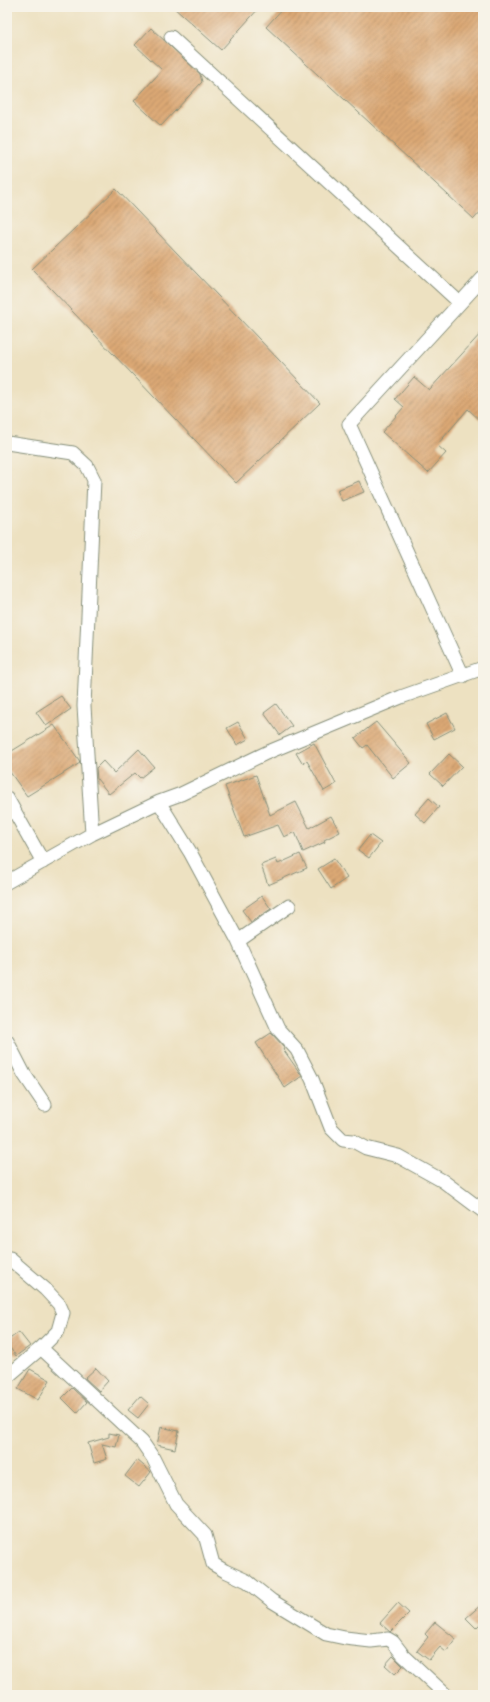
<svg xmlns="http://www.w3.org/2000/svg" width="490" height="1702" font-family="'Balsamiq Sans',sans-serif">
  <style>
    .building { fill: url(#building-hatch) }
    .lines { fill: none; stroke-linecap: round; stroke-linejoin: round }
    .minor-casing { stroke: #868f7a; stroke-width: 15 }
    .minor { stroke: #fff; stroke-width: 13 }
  </style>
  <defs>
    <pattern id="building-hatch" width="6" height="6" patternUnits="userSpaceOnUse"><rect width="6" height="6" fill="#dba875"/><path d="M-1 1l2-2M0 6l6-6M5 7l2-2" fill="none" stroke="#b18a61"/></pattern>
  </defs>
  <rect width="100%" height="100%" fill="#f7f3e8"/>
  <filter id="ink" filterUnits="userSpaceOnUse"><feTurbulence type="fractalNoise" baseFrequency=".025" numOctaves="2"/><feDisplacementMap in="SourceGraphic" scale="8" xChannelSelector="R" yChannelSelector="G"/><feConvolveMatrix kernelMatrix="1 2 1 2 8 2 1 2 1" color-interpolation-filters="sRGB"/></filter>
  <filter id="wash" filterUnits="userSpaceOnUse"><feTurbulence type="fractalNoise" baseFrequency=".012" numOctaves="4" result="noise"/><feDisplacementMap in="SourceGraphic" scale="16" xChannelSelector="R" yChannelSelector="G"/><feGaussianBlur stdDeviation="0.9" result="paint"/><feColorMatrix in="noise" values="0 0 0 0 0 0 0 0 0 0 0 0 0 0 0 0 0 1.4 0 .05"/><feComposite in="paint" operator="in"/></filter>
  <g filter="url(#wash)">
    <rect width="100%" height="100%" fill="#ede1c1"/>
    <g id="blocks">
      <path class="building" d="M 173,7 L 260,7 L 221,50 Z
        M 284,7 L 483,7 L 483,209 L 474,219 L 266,27 Z
        M 151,28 L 200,74 L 202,82 L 161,126 L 134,101 L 162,70 L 135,45 Z
        M 116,189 L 320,403 L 236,483 L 32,269 Z
        M 483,331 L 483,423 L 468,409 L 437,445 L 446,453 L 428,473 L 382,432 L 404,407 L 395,399 L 414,377 L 429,390 Z
        M 359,481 L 364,492 L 342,501 L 337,490 Z
        M 61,696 L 71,709 L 46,726 L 36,712 Z
        M 276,704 L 292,726 L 280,735 L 264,713 Z
        M 447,713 L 455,728 L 434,739 L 426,724 Z
        M 238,722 L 248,739 L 237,745 L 227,728 Z
        M 376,722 L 411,763 L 393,778 L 367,745 L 363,748 L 355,738 Z
        M 54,725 L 79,760 L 80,763 L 27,796 L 7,768 L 7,754 Z
        M 314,743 L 336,784 L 324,791 L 307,761 L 302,763 L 296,753 Z
        M 139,749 L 154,767 L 140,778 L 135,773 L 109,794 L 97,779 L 96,768 L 103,761 L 114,773 Z
        M 449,754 L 462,766 L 443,786 L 430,774 Z
        M 256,775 L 270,815 L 296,802 L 309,828 L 331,816 L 340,832 L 324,840 L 325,842 L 303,852 L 295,832 L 284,837 L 278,825 L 244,837 L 225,786 Z
        M 429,798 L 439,807 L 425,823 L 415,814 Z
        M 370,835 L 381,843 L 369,858 L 358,850 Z
        M 300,854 L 307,868 L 268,885 L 261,865 L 276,859 L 278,864 Z
        M 334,859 L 347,878 L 331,889 L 318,869 Z
        M 262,896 L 271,909 L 251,922 L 242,910 Z
        M 271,1033 L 285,1048 L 283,1049 L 302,1076 L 285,1088 L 256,1043 Z
        M 19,1332 L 30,1346 L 16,1356 L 7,1344 L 7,1341 Z
        M 96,1368 L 108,1381 L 99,1391 L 85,1378 Z
        M 30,1369 L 50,1380 L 38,1400 L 18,1389 Z
        M 72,1388 L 87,1402 L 77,1413 L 62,1398 Z
        M 140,1396 L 149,1404 L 138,1418 L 128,1410 Z
        M 161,1427 L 179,1431 L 175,1449 L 157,1445 Z
        M 109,1433 L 119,1435 L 116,1447 L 102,1444 L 107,1459 L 94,1463 L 88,1443 L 109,1437 Z
        M 137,1460 L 151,1472 L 139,1487 L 125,1476 Z
        M 398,1603 L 409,1613 L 390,1632 L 380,1623 Z
        M 483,1603 L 483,1621 L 476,1628 L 466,1618 Z
        M 435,1622 L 456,1639 L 446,1652 L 440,1647 L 429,1660 L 417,1651 L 428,1637 L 425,1634 Z
        M 393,1656 L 403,1666 L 395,1674 L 385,1665 Z"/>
    </g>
  </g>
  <g filter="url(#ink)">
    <use href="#blocks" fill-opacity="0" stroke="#868f7a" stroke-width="1"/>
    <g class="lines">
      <g class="minor-casing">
        <path id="minor" d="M 171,37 L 460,303
          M 7,443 L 73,453 L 87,466 L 94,480 L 84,706 L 92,834
          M 463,676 L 349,424 L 483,278
          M 7,798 L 43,862
          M 159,802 L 190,852 L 238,941 L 278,1029 L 297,1050 L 312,1079 L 331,1128 L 343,1140 L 353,1141 L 366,1148 L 398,1156 L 443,1181 L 483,1211
          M 7,882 L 92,834 L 159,802 L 181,794 L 266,753 L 401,697 L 483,668
          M 238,941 L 289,906
          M 7,1041 L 24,1074 L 45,1105
          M 10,1259 L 45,1289 L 59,1304 L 63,1313 L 58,1331 L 41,1348
          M 7,1377 L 41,1348 L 142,1442 L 153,1458 L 176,1504 L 205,1535 L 213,1564 L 225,1571 L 247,1581 L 272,1601 L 326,1634 L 345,1638 L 371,1641 L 388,1639 L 393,1642 L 403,1655 L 446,1695"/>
      </g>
      <use href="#minor" class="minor"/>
    </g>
  </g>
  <rect width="490" height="1702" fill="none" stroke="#f7f3e8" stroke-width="24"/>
</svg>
